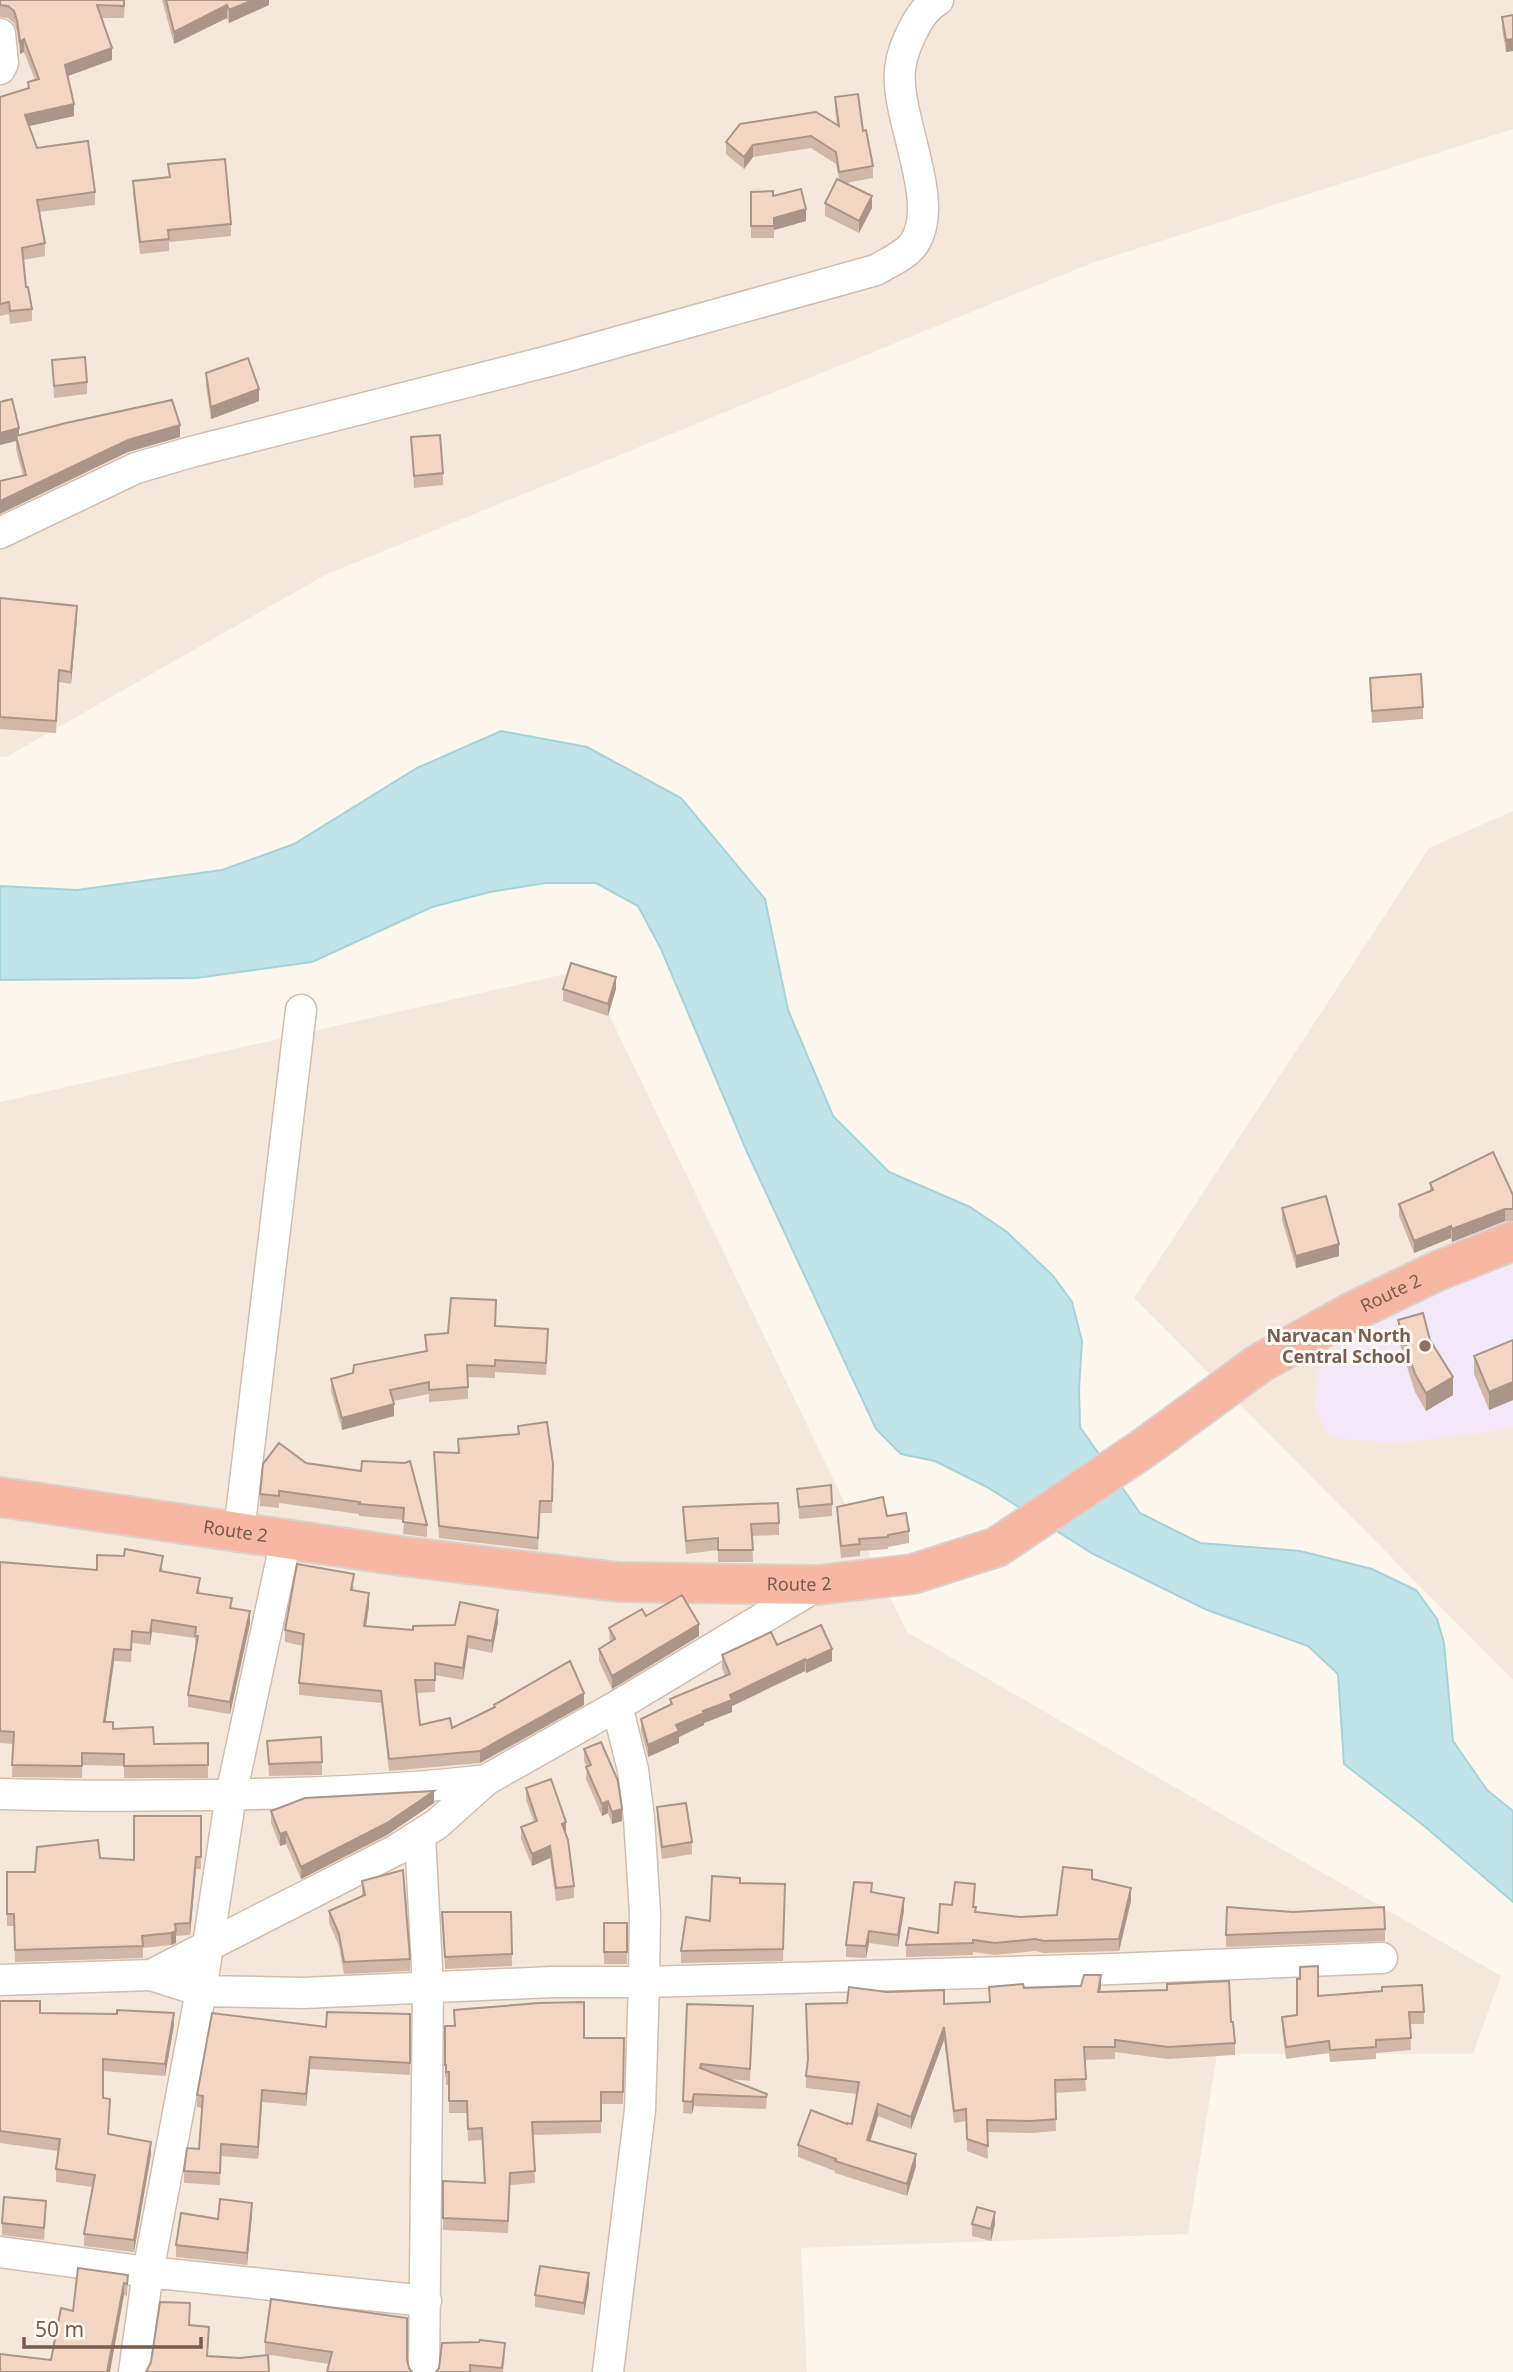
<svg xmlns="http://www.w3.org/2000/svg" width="1513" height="2372" font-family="'Noto Sans',sans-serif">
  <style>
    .residential { fill: #f5e8da }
    .education { fill: #f3e8fa }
    .water { fill: #bfe3e8; stroke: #a5d3da; stroke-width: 2 }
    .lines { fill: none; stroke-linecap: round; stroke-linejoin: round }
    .minor-casing { stroke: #d1beb0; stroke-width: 33 }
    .highway-casing { stroke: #dad1cd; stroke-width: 42 }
    .minor { stroke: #fff; stroke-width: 30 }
    .highway { stroke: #f7b7a3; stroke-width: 38 }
    .wall { fill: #d1b7a8 }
    .shaded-wall { fill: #aa9588 }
    .building { fill: #f3d5c3; stroke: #aa9588; stroke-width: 2 }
    .education-dot { fill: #8d6e63; stroke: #fffaf3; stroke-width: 2.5 }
    .labels { text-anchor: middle; stroke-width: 6; stroke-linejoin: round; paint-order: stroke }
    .street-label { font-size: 18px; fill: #7a5c4d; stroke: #fffaf3 }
    .education-label { font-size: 18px; font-weight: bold; fill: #785e54; stroke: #fffaf3; text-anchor: end }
  </style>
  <rect width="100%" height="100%" fill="#fdf6ec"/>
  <path class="residential" d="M 0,0 L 1513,0 L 1513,129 L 1092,263 L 327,574 L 6,757 L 0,757 Z
    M 1513,811 L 1513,1680 L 1134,1298 L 1429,848 Z
    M 587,969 L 907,1632 L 1501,1976 L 1473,2054 L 1217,2054 L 1188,2234 L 801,2248 L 807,2372 L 0,2372 L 0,1102 Z"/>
  <path class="education" d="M 1513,1264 L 1513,1428 L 1402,1443 L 1330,1438 L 1314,1406 L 1318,1373 L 1358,1320 Z"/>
  <path class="water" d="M 501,731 L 587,747 L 681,798 L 765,899 L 788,1010 L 833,1116 L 889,1172 L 970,1207 L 1007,1232 L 1053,1276 L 1072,1302 L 1082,1341 L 1079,1389 L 1080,1427 L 1140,1513 L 1200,1543 L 1300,1551 L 1372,1569 L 1416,1590 L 1437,1619 L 1444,1643 L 1453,1741 L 1487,1790 L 1513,1811 L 1513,1902 L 1423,1825 L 1344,1764 L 1338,1674 L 1308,1646 L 1207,1610 L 1093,1554 L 987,1487 L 935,1461 L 901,1454 L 876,1429 L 747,1152 L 661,949 L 638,906 L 596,883 L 546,883 L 490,892 L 432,907 L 312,962 L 196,978 L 0,980 L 0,886 L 77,890 L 222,870 L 294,844 L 417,768 Z"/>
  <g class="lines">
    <g class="minor-casing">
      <path id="minor" d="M 0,34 L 3,63 L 0,69
        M 0,533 L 136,468 L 191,452 L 553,360 L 876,270 C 889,262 907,255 915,242 C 941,200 895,117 900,69 C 902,53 907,42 914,28 C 919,18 928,6 938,0
        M 239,1532 L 301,1010
        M 0,1794 C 98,1797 196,1796 294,1793 C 358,1791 422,1788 486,1780
        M 420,1836 L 428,1987 L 424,2372
        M 151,1975 L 201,1991 L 303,1993 L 552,1982 L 644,1982 L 1113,1969 L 1382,1958
        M 0,1980 L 151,1975 L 396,1850 L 437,1824 L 486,1780 L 617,1706 L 818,1585
        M 0,2252 L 148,2272 L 426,2301
        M 134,2372 L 148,2272 L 201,1991 L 231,1795 L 286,1539
        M 608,2372 L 640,2110 L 644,1982 L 645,1913 L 639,1818 L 633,1770 L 617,1706"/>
    </g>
    <g class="highway-casing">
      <g id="highway">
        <path id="s1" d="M 0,1497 L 401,1556 L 618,1582 L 818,1585 L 913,1574 L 997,1547 L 1144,1448 L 1260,1363 L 1350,1313 L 1435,1272 L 1513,1241"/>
      </g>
    </g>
    <use href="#minor" class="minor"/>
    <use href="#highway" class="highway"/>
  </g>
  <path class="wall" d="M 0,0 L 125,0 L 124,18 L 101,18 L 112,60 L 68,76 L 74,116 L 29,126 L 37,148 L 95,192 L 95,205 L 39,212 L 45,243 L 45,256 L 23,260 L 26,287 L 32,309 L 32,321 L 10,324 L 9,314 L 0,316 L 0,97 L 28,89 L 28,82 L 35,80 L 24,52 L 20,54 L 17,32 L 14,23 L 8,18 L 0,17 Z
    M 162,0 L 269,0 L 269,5 L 229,23 L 227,18 L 174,44 Z
    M 1513,15 L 1513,51 L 1506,52 L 1502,29 L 1502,17 Z
    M 835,97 L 863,131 L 873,166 L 873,178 L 846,183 L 872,208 L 859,233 L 825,216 L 825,203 L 839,179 L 836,164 L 811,148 L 753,157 L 744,169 L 726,154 L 726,142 L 837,125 L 835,109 Z
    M 168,164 L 231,224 L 231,236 L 169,242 L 169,251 L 140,254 L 133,193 L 133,181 L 169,177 Z
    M 751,192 L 773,196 L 806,221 L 774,230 L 774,238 L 751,238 Z
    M 52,360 L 87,382 L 87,394 L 54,398 Z
    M 206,373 L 259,401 L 211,419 L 206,386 Z
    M 19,436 L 180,437 L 128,452 L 23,476 L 16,449 L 16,441 L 0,445 Z
    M 411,437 L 443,473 L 443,485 L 414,488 Z
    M 0,598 L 77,618 L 71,684 L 59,682 L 56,733 L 0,729 Z
    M 1370,678 L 1423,707 L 1423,719 L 1372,723 Z
    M 563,989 L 616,989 L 608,1016 L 563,1001 Z
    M 1430,1183 L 1513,1195 L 1513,1221 L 1505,1221 L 1452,1242 L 1451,1238 L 1414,1253 L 1399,1216 L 1399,1204 L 1430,1191 Z
    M 1282,1208 L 1339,1256 L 1296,1268 L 1282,1220 Z
    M 1398,1320 L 1453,1395 L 1426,1411 L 1415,1392 L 1398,1338 Z
    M 496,1326 L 548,1341 L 546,1375 L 495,1372 L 495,1378 L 468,1377 L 468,1399 L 429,1402 L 429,1394 L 393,1401 L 394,1416 L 342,1430 L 331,1391 L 331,1379 L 426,1352 L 425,1335 L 448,1333 Z
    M 1513,1340 L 1513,1400 L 1489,1410 L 1474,1374 L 1474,1356 Z
    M 518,1426 L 553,1464 L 552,1513 L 540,1513 L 538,1550 L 439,1538 L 434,1452 L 458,1453 L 458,1439 L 518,1434 Z
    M 306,1463 L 361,1471 L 427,1525 L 427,1537 L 403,1534 L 404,1520 L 359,1516 L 359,1514 L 279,1503 L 279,1508 L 260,1506 L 260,1494 Z
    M 797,1489 L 832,1504 L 832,1516 L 799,1519 Z
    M 683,1507 L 779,1523 L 779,1535 L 752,1536 L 753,1562 L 718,1562 L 718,1550 L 686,1554 L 683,1519 Z
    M 837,1507 L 887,1516 L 909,1531 L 909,1543 L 888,1547 L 888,1549 L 860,1551 L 860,1556 L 841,1558 L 837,1519 Z
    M 0,1562 L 97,1570 L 163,1568 L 162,1572 L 200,1590 L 199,1593 L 232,1608 L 250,1623 L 230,1714 L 188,1707 L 188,1695 L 196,1648 L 195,1648 L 195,1638 L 152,1632 L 150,1645 L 132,1643 L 131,1662 L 114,1661 L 105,1722 L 113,1729 L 154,1744 L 208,1743 L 208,1778 L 124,1778 L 124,1766 L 82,1765 L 82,1778 L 12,1777 L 13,1744 L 0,1743 Z
    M 354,1586 L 353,1591 L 369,1605 L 366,1627 L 413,1630 L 455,1625 L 498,1622 L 492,1653 L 468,1648 L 463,1680 L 435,1675 L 435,1692 L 417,1693 L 420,1725 L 452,1728 L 494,1708 L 494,1705 L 584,1705 L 480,1763 L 389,1771 L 381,1703 L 299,1695 L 299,1683 L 303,1646 L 285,1642 L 285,1630 Z
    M 646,1616 L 699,1636 L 612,1689 L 599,1661 L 599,1649 L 610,1642 L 609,1628 Z
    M 777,1645 L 832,1661 L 806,1673 L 805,1671 L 732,1706 L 732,1712 L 704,1723 L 704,1725 L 679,1737 L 679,1743 L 648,1757 L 641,1731 L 641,1719 L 670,1705 L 670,1699 L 725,1676 L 722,1668 L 722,1655 Z
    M 267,1741 L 322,1762 L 322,1775 L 269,1776 Z
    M 584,1749 L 622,1821 L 612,1824 L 608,1813 L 602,1816 L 586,1779 L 587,1767 L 584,1761 Z
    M 526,1788 L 566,1834 L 574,1886 L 574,1898 L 556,1901 L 550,1858 L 532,1866 L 521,1839 L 521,1827 L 534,1822 L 526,1800 Z
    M 434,1803 L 387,1835 L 301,1879 L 286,1844 L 280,1846 L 271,1823 L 271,1811 Z
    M 657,1807 L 692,1842 L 692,1854 L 662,1859 L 657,1820 Z
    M 201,1816 L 201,1869 L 196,1869 L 190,1935 L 176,1936 L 176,1943 L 171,1945 L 143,1948 L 143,1958 L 15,1962 L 14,1926 L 7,1926 L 7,1872 L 35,1872 L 100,1858 L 134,1860 Z
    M 1092,1879 L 1131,1901 L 1119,1951 L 1044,1953 L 1035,1951 L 995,1955 L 973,1952 L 973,1955 L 906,1957 L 906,1945 L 938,1933 L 952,1905 L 975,1896 L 974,1907 L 976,1912 L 1020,1917 L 1057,1915 Z
    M 362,1881 L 410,1959 L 410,1971 L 344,1974 L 339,1946 L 329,1923 L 329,1911 L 362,1896 Z
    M 740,1883 L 785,1884 L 783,1961 L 681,1963 L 681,1951 L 710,1921 Z
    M 872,1892 L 904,1910 L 898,1947 L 869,1943 L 866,1958 L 846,1957 L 846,1945 Z
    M 442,1912 L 511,1912 L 512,1966 L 445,1969 Z
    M 604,1923 L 627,1923 L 627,1964 L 604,1964 Z
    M 1385,1929 L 1385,1941 L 1226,1947 L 1226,1935 Z
    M 989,1987 L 1101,1987 L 1100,1992 L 1231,2022 L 1235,2043 L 1235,2055 L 1168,2059 L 1115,2052 L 1115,2059 L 1084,2060 L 1086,2091 L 1055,2093 L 1056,2131 L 1032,2133 L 987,2132 L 988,2159 L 967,2151 L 966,2121 L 954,2123 L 944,2040 L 911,2129 L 878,2116 L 870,2141 L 916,2166 L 907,2196 L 835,2173 L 835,2171 L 798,2157 L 798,2145 L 847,2124 L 852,2124 L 857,2094 L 806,2088 L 806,2076 L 944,2004 L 989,2002 Z
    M 1318,1996 L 1424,2012 L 1424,2024 L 1410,2024 L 1411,2050 L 1376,2053 L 1376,2059 L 1330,2062 L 1329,2053 L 1286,2059 L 1282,2029 L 1282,2017 L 1297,2015 Z
    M 0,2001 L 40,2013 L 174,2025 L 165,2076 L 103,2071 L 103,2098 L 109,2134 L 151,2154 L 134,2252 L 84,2246 L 84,2234 L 93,2187 L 56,2182 L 56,2169 L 58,2151 L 0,2143 Z
    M 687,2004 L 753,2006 L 750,2081 L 729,2079 L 767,2094 L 766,2109 L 694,2106 L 692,2114 L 683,2113 Z
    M 454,2010 L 584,2038 L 624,2038 L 623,2104 L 601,2104 L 601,2133 L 533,2135 L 535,2183 L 510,2185 L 508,2233 L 443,2230 L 443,2181 L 484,2183 L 482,2140 L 468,2141 L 467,2113 L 449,2113 L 449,2085 L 446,2085 L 446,2077 L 445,2077 L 445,2026 L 454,2026 Z
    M 410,2014 L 410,2075 L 310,2069 L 306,2106 L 262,2102 L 258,2159 L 221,2156 L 220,2185 L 184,2183 L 184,2171 L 199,2149 L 202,2108 L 197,2107 L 197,2095 L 326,2027 Z
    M 46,2213 L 44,2240 L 2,2235 L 2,2223 Z
    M 252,2215 L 247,2265 L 176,2257 L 176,2245 Z
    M 972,2224 L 995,2224 L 991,2241 L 972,2236 Z
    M 128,2275 L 127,2296 L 124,2295 L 51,2360 L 73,2311 Z
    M 589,2286 L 584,2315 L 535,2307 L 535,2295 Z
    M 265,2342 L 407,2360 L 409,2368 L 329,2364 L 265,2354 Z
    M 505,2355 L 503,2372 L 436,2372 Z"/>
  <path class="shaded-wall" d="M 253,0 L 269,0 L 269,5 L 229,23 L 229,10 Z
    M 227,5 L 227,18 L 174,44 L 174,32 Z
    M 24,39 L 24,52 L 20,54 L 20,42 Z
    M 1513,39 L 1513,51 L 1506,52 L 1506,40 Z
    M 112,48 L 112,60 L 65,77 L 65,65 Z
    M 74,104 L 74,116 L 25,127 L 25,115 Z
    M 753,145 L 753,157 L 744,169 L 744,157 Z
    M 872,196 L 872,208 L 859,233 L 859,221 Z
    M 806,209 L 806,221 L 774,230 L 774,218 Z
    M 259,389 L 259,401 L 211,419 L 211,407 Z
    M 180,425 L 180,437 L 128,452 L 0,514 L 0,501 L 128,440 Z
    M 19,428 L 19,440 L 16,436 L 16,441 L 0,445 L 0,433 Z
    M 77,606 L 77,618 L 71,684 L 71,672 Z
    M 616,977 L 616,989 L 608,1016 L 608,1004 Z
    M 1505,1209 L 1505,1221 L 1452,1242 L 1452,1229 Z
    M 1451,1226 L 1451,1238 L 1414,1253 L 1414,1241 Z
    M 1339,1244 L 1339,1256 L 1296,1268 L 1296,1256 Z
    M 1453,1377 L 1453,1395 L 1426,1411 L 1426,1393 Z
    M 1513,1382 L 1513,1400 L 1489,1410 L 1489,1392 Z
    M 394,1404 L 394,1416 L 342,1430 L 342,1418 Z
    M 369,1593 L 369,1605 L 364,1639 L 364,1626 Z
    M 498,1610 L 498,1622 L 492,1653 L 492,1641 Z
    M 250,1611 L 250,1623 L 230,1714 L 230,1702 Z
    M 152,1620 L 152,1632 L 150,1645 L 150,1633 Z
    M 699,1624 L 699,1636 L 612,1689 L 612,1676 Z
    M 468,1636 L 468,1648 L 463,1680 L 463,1668 Z
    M 114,1649 L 114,1661 L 104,1734 L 104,1722 Z
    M 832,1649 L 832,1661 L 806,1673 L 806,1661 Z
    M 805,1659 L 805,1671 L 732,1706 L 732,1712 L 704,1723 L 704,1725 L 679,1737 L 679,1743 L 648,1757 L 648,1745 L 676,1725 L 730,1695 Z
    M 584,1693 L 584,1705 L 480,1763 L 480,1751 Z
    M 434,1791 L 434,1803 L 387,1835 L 301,1879 L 301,1867 Z
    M 608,1801 L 608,1813 L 602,1816 L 602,1804 Z
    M 622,1809 L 622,1821 L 612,1824 L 612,1812 Z
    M 566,1822 L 566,1834 L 562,1836 L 562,1824 Z
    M 286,1832 L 286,1844 L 280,1846 L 280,1834 Z
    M 550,1846 L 550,1858 L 532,1866 L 532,1854 Z
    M 196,1857 L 196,1869 L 190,1935 L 190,1923 Z
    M 1131,1888 L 1131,1901 L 1119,1951 L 1119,1939 Z
    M 904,1898 L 904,1910 L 898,1947 L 898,1935 Z
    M 176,1931 L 176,1943 L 171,1945 L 171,1933 Z
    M 869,1931 L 869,1943 L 866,1958 L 866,1946 Z
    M 1101,1975 L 1101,1987 L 1098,2004 L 1098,1992 Z
    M 174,2013 L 174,2025 L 165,2076 L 165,2064 Z
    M 944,2027 L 944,2040 L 911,2129 L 911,2117 Z
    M 310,2057 L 310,2069 L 306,2106 L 306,2094 Z
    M 262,2090 L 262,2102 L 258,2159 L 258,2147 Z
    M 694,2094 L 694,2106 L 692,2114 L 692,2102 Z
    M 878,2104 L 878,2116 L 867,2152 L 867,2140 Z
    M 151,2142 L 151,2154 L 134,2252 L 134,2240 Z
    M 916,2154 L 916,2166 L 907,2196 L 907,2184 Z
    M 252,2203 L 252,2215 L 247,2265 L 247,2253 Z
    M 995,2212 L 995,2224 L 991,2241 L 991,2229 Z
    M 589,2273 L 589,2286 L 584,2315 L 584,2303 Z
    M 124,2283 L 124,2295 L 110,2372 L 107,2372 Z"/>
  <path class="building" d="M 0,0 L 124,0 L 124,6 L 97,5 L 112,48 L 65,65 L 74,104 L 25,115 L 37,148 L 88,141 L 95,192 L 37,200 L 45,243 L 22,248 L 26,287 L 28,287 L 32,309 L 10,311 L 9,302 L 0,304 L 0,97 L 29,88 L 28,82 L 39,79 L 24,39 L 20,42 L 17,20 L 14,11 L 8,6 L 0,5 Z
    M 166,0 L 253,0 L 229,10 L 227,5 L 174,32 Z
    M 1513,15 L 1513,39 L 1506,40 L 1502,17 Z
    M 858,94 L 863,131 L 866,130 L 873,166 L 839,172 L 836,152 L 811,136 L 753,145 L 744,157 L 726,142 L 740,124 L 816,112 L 839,126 L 835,97 Z
    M 225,159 L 231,224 L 168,230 L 169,239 L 140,242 L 133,181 L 170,177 L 168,164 Z
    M 837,179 L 872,196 L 859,221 L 825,203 Z
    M 801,189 L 806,209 L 774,218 L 774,226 L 751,226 L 751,192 L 773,191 L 773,196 Z
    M 85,357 L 87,382 L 54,386 L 52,360 Z
    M 248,358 L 259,389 L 211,407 L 206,373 Z
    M 12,399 L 19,428 L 0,433 L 0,402 Z
    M 172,400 L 180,425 L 128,440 L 0,501 L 0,481 L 26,475 L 16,436 L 66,423 Z
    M 440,435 L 443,473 L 414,476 L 411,437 Z
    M 0,598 L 77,606 L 71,672 L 59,670 L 56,721 L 0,717 Z
    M 1421,674 L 1423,707 L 1372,711 L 1370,678 Z
    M 571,963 L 616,977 L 608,1004 L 563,989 Z
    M 1493,1152 L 1513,1195 L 1513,1209 L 1505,1209 L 1452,1229 L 1451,1226 L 1414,1241 L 1399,1204 L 1433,1190 L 1430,1183 Z
    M 1326,1196 L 1339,1244 L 1296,1256 L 1282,1208 Z
    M 451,1298 L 496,1300 L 495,1326 L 548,1329 L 546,1363 L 495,1360 L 495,1366 L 467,1365 L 468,1387 L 429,1390 L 429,1382 L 390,1390 L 394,1404 L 342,1418 L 331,1379 L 353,1373 L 354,1365 L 427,1351 L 425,1335 L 448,1333 Z
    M 1423,1313 L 1430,1340 L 1453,1377 L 1426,1393 L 1415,1374 L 1398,1320 Z
    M 1513,1340 L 1513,1382 L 1489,1392 L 1474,1356 Z
    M 547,1422 L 553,1464 L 552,1501 L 540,1501 L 538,1538 L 439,1526 L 434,1452 L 459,1453 L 458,1439 L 519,1434 L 518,1426 Z
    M 279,1443 L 306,1463 L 361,1471 L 362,1461 L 405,1463 L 410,1461 L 427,1525 L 403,1522 L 404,1508 L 359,1504 L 360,1502 L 279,1491 L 279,1496 L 260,1494 L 263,1464 Z
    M 831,1485 L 832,1504 L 799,1507 L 797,1489 Z
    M 883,1497 L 887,1516 L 906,1513 L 909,1531 L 888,1535 L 888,1537 L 859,1539 L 860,1544 L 841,1546 L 837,1507 Z
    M 778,1503 L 779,1523 L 751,1524 L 753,1550 L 718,1550 L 718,1538 L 686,1541 L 683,1507 Z
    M 125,1549 L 163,1556 L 160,1571 L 200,1578 L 197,1593 L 232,1598 L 230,1608 L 250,1611 L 230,1702 L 188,1695 L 198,1636 L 195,1636 L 196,1627 L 152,1620 L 150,1633 L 132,1631 L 131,1650 L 114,1649 L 104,1722 L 113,1722 L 113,1729 L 153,1727 L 154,1744 L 208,1743 L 208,1765 L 124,1766 L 124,1754 L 82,1753 L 82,1766 L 12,1765 L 14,1732 L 0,1731 L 0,1562 L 97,1570 L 97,1555 L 124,1556 Z
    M 297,1564 L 354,1574 L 351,1590 L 369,1593 L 364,1626 L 413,1630 L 413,1626 L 455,1625 L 460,1602 L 498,1610 L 492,1641 L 468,1636 L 463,1668 L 435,1663 L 435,1680 L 415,1680 L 420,1725 L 450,1718 L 452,1728 L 495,1707 L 494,1705 L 570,1661 L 584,1693 L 480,1751 L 389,1759 L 381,1691 L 299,1683 L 304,1634 L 285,1630 Z
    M 682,1595 L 699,1624 L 612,1676 L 599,1649 L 615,1639 L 609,1628 L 642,1609 L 646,1616 Z
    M 821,1625 L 832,1649 L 806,1661 L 805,1659 L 730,1695 L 732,1700 L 703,1711 L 704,1713 L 676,1725 L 679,1731 L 648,1745 L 641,1719 L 672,1704 L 670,1699 L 730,1674 L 722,1655 L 771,1632 L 777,1645 Z
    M 321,1737 L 322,1762 L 269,1764 L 267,1741 Z
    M 601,1742 L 618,1781 L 622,1809 L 612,1812 L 608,1801 L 602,1804 L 586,1767 L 591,1765 L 584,1749 Z
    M 551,1779 L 566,1822 L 562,1824 L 568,1840 L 574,1886 L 556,1888 L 550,1846 L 532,1854 L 521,1827 L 537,1821 L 526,1788 Z
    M 434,1791 L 387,1823 L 301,1867 L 286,1832 L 280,1834 L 271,1811 L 305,1798 Z
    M 686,1803 L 692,1842 L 662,1847 L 657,1807 Z
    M 134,1816 L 201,1816 L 201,1857 L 196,1857 L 190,1923 L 175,1924 L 176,1931 L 171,1933 L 142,1936 L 143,1946 L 15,1950 L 14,1914 L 7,1914 L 7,1872 L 35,1872 L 37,1847 L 98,1840 L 100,1858 L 134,1860 Z
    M 1063,1867 L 1092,1870 L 1092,1879 L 1131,1888 L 1119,1939 L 1044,1941 L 1035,1939 L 995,1943 L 973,1940 L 973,1943 L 906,1945 L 909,1928 L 938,1933 L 940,1904 L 952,1905 L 955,1882 L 975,1884 L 973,1907 L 976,1907 L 975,1912 L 1020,1917 L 1057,1915 Z
    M 403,1870 L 410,1959 L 344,1962 L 339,1934 L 329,1911 L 365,1895 L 362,1881 Z
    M 712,1876 L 740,1878 L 740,1883 L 785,1884 L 783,1949 L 681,1951 L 686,1917 L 710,1921 Z
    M 854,1882 L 872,1883 L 871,1892 L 904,1898 L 898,1935 L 869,1931 L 866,1946 L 846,1945 Z
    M 1227,1907 L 1293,1912 L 1384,1907 L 1385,1929 L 1226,1935 Z
    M 442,1912 L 511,1912 L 512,1954 L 445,1957 Z
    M 604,1923 L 627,1923 L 627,1952 L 604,1952 Z
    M 1318,1966 L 1318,1996 L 1382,1991 L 1382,1987 L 1422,1985 L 1424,2012 L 1409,2012 L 1411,2038 L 1376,2040 L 1376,2047 L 1330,2050 L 1329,2041 L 1286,2047 L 1282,2017 L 1297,2015 L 1297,1979 L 1300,1979 L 1300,1967 Z
    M 1084,1975 L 1101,1975 L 1098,1992 L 1167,1990 L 1167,1984 L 1229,1981 L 1231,2022 L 1233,2022 L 1235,2043 L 1168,2047 L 1115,2040 L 1115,2047 L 1084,2047 L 1086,2079 L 1055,2080 L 1056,2119 L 1032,2121 L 987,2120 L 988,2146 L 967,2139 L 966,2109 L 954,2111 L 944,2027 L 911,2117 L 878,2104 L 867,2140 L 916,2154 L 907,2184 L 835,2161 L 836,2159 L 798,2145 L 811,2110 L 847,2124 L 847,2123 L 852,2124 L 859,2082 L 806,2076 L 808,2059 L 806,2004 L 847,2003 L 849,1987 L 887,1992 L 944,1990 L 944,2004 L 990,2002 L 989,1987 L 1023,1984 L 1024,1988 L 1081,1986 Z
    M 0,2001 L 40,2001 L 40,2013 L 117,2014 L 117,2010 L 174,2013 L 165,2064 L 103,2059 L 103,2098 L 110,2099 L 108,2134 L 151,2142 L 134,2240 L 84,2234 L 95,2175 L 56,2169 L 60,2139 L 0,2131 Z
    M 584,2002 L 584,2038 L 624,2038 L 623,2092 L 601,2092 L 601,2121 L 532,2122 L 535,2171 L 510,2173 L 508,2221 L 443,2218 L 443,2181 L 485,2183 L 482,2128 L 468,2129 L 467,2101 L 449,2101 L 449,2072 L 446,2072 L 446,2065 L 445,2065 L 445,2026 L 455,2026 L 454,2010 L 539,2003 Z
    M 687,2004 L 753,2006 L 750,2069 L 701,2064 L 700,2068 L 767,2094 L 766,2097 L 694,2094 L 692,2102 L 683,2101 Z
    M 327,2012 L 410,2014 L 410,2063 L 310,2057 L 306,2094 L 262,2090 L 258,2147 L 221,2144 L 220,2173 L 184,2171 L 187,2148 L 199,2149 L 203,2096 L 197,2095 L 212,2013 L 326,2027 Z
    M 4,2197 L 46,2201 L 44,2228 L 2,2223 Z
    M 220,2199 L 252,2203 L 247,2253 L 176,2245 L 181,2213 L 218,2219 Z
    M 977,2207 L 995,2212 L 991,2229 L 972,2224 Z
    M 540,2266 L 589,2273 L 584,2303 L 535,2295 Z
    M 78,2268 L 128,2275 L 127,2284 L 124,2283 L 107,2372 L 0,2372 L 0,2354 L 51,2360 L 61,2308 L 73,2311 Z
    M 271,2299 L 407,2318 L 407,2360 L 409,2368 L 412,2372 L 327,2372 L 332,2352 L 265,2342 Z
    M 160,2302 L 190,2303 L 189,2325 L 209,2327 L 207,2356 L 240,2358 L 268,2355 L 269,2372 L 146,2372 L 151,2362 Z
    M 480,2340 L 505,2343 L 502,2368 L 470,2365 L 470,2372 L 436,2372 L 439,2368 L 442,2343 L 479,2342 Z"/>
  <circle class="education-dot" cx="1425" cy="1346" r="7"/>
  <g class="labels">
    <g class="street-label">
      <text dy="6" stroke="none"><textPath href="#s1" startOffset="1477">Route 2</textPath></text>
      <text dy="6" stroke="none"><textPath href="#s1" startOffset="238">Route 2</textPath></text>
      <text dy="6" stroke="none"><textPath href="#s1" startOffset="805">Route 2</textPath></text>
    </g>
    <g class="education-label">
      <text x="1411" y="1342">Narvacan North<tspan x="1411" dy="21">Central School</tspan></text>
    </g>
  </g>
  <path d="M24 2337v10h177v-10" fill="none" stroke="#7a5c4d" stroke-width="3.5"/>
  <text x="35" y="2337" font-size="21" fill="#7a5c4d" stroke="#fffaf3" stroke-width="5" paint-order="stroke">50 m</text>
</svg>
